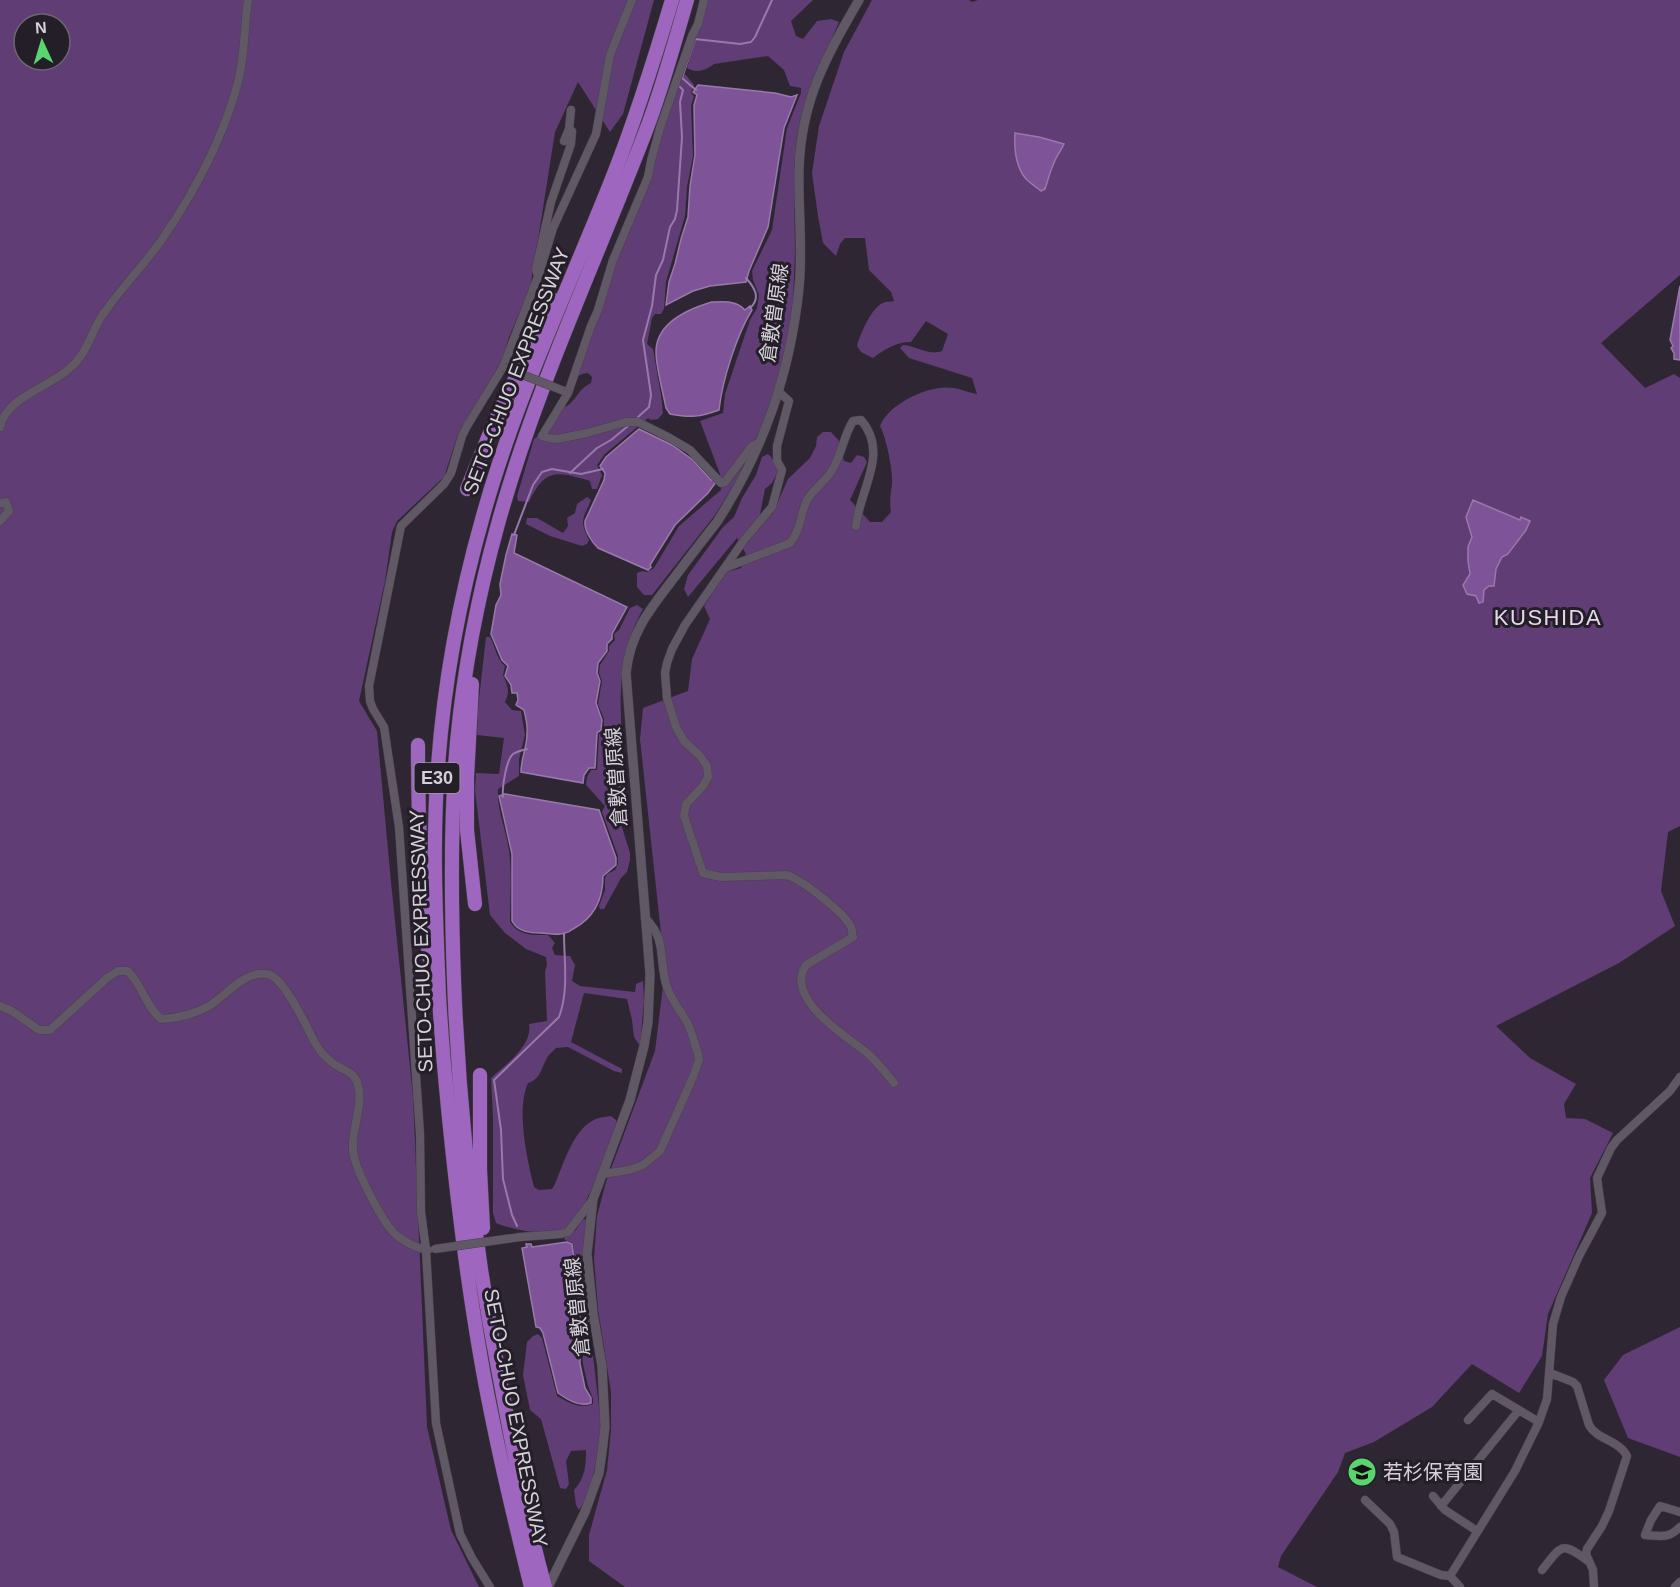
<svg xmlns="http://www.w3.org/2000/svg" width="1680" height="1587" font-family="Arial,'Noto Sans JP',sans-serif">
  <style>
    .green { fill: #603d75; fill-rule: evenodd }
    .water { fill: #7f5398; stroke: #9979ac; stroke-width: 1.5 }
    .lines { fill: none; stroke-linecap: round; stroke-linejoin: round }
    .stream { stroke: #9979ac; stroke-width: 2 }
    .minor-casing { stroke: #48424c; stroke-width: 9 }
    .tertiary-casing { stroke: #48424c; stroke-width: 10 }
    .motorway-casing { stroke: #48424c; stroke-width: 15 }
    .minor { stroke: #605865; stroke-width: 8 }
    .tertiary { stroke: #605865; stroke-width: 9 }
    .motorway { stroke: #9e66bf; stroke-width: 14 }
    .minor-bridge-casing { stroke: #48424c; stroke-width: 9; stroke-linecap: butt }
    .minor-bridge { stroke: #605865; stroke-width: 8 }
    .labels { text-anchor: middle; stroke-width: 6; stroke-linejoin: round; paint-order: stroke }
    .shield { fill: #241e29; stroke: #a09ba4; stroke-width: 1.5 }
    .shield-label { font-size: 18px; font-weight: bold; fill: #d5d1d9 }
    .street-label { font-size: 20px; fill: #d5d1d9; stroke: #241e29 }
    .poi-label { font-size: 20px; fill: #d5d1d9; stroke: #241e29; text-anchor: start }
    .quarter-label { font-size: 22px; letter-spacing: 1.5px; fill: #e2d8e8; stroke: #241e29 }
  </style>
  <rect width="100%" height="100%" fill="#2e2733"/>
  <path class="green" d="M 0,0 L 654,0 L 623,114 L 610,132 L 578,82 L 555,132 L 538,240 L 533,264 L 531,286 L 509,337 L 502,360 L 458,434 L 444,477 L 397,521 L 392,532 L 385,581 L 359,701 L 377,731 L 391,882 L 413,1096 L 427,1427 L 451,1530 L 479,1587 L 0,1587 ZM 24,24 L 60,24 L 60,60 L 24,60 Z
    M 706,0 L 813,0 L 791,21 L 796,36 L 803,39 L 817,21 L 831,19 L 839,22 L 807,96 L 797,136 L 794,172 L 795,253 L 793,301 L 787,341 L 775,389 L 762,425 L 735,483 L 715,515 L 652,595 L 644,595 L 637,587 L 637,573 L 642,571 L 647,572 L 654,568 L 679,526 L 721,490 L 720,474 L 700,421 L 723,413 L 725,394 L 750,320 L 757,308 L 759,295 L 753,280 L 752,271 L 772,230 L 787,128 L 801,93 L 801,88 L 790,86 L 784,70 L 768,56 L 714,64 C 706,70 697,74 687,68 Z
    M 872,0 L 969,0 L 972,2 L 978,0 L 1680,0 L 1680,275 L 1601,343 L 1645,388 L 1674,374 L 1680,378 L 1680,826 L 1668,832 L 1661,891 L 1675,926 L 1619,963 L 1496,1026 L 1530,1058 L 1576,1084 L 1564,1104 L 1566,1118 L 1585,1119 L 1613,1133 L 1590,1178 L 1592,1213 L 1548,1314 L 1542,1356 L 1519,1393 L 1472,1364 L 1432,1407 L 1374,1442 L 1345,1453 L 1338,1472 L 1281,1556 L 1278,1567 L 1317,1587 L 625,1587 L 589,1561 L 589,1535 L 607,1470 L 611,1430 L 611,1392 L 598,1309 L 594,1258 L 597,1216 L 606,1182 L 655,1051 L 665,970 L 640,739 L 643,708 L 688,691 L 692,659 L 710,619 L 704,606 L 726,572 L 741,568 L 746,554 L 737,538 L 688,597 L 684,589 L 688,575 L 723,527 L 734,517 L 742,498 L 756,475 L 762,457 L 768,454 L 771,457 L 779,470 L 772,483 L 765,489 L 760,514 L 772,515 L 788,479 L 810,458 L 816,446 L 817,437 L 823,432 L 831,432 L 840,442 L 844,461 L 851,463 L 857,455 L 864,457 L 867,462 L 850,500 L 870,522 L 882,522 L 891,512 C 889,501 891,493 892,483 C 893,470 886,437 880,426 C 889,403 930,384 954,388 C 961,389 969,393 977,394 L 972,378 L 909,358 L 900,348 L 903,345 C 917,346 928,356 942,351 L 948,334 L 926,321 L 911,342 C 896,342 885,349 873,358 L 861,352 L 857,346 C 860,334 872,307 883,303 C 887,301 890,302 894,301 L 891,292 L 869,270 L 865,238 L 845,238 L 840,244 L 836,256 L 823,243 L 818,216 L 812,173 L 819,126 L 844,52 ZM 1520,520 L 1526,530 L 1509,554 L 1502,557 L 1496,569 L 1494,579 L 1484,590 L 1482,602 L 1463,585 L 1470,574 L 1468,561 L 1468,547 L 1472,537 L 1469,527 Z
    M 681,74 L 686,75 L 694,85 L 691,93 L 694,96 L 691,106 L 693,156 L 687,187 L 685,216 L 666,282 L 664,309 L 661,314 L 655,314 L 652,318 L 647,344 L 653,349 L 661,395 L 663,413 L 658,419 L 651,420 L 648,418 L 605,454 L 597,465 L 602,475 L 597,489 L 592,489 L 590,481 C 557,471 545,468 529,502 L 518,501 L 517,496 L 534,439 L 538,436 L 547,439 L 550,430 L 562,408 C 575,405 577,389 591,383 L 592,377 L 588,373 L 582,374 L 577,377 L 615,261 L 653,161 Z
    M 587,497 L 591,500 C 583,520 579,519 589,540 L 587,544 L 582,546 L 550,536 L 526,524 L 527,518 L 537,518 L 563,533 L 568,526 L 567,518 L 575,513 L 577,504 Z
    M 637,605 L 643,609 C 610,667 622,731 627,795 L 618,801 L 617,811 L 630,853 L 630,860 L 627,872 L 621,878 L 604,909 L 600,909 L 599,906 L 605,890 L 605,878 L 607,874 L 615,870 L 618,864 L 618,856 L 602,812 L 605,806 L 586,785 L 587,777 L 591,770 L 597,770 L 599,734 L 604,732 L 604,719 L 598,704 L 602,681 L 599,673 L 600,665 L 609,651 L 609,646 L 615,640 L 614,634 L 619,630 L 630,608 Z
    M 486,637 L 490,637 C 495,646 497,660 505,666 L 503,675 C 508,686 510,692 505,702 L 512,710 L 521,711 L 525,735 L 519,759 L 519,776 L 498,789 C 497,812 506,829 509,850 C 512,873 510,899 510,922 C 519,936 533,935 548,935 L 555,943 L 552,948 L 555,955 L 570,956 L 575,965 L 572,981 L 580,986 L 635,992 L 636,984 L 643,981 L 644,1001 L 640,1046 L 634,1037 L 632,1020 L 627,999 L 584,993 L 571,1042 L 622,1069 L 622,1073 L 614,1071 L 568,1047 L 556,1048 C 554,1050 551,1053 549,1055 C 541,1066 542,1079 528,1083 C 516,1110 527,1159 534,1187 L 539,1190 L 552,1189 L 555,1184 C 563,1165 573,1131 592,1121 C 598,1117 605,1117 611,1116 L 616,1120 L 617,1124 C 609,1146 584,1220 565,1229 C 547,1237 513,1230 496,1223 L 493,1213 L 493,1118 L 491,1078 C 505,1065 533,1046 529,1024 L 547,1021 L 545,971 L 547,966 L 546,957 L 526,949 L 505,933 L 490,915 L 475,790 L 476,773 L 499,774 L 504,738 L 477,735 L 478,708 Z
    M 585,1219 L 587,1221 L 582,1261 L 601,1424 C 599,1446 593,1494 579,1510 L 576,1505 L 574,1490 C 585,1478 586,1466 586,1450 L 571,1451 L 566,1461 L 569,1484 L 566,1489 L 560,1488 L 541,1419 L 530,1410 L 523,1375 L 527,1342 L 533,1336 L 538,1334 L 542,1338 L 557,1396 C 570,1403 578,1409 593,1404 L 593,1399 L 588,1386 L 583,1364 L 581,1335 L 583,1320 L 573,1243 L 565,1240 L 564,1238 L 576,1230 L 582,1220 Z
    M 1680,1327 L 1680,1457 L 1628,1438 L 1604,1380 L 1623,1355 Z"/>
  <path class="water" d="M 698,85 L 775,93 L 791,97 L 797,95 L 784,128 L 768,227 L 749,271 L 746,282 L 710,286 L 693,291 L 666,305 L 669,282 L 675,264 L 681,239 L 688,217 L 690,186 L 695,155 L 694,105 L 697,95 L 693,92 Z
    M 1015,133 L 1039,137 L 1064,144 C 1061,151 1056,156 1054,163 C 1050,171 1048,180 1045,189 L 1041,191 C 1036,187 1030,183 1026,179 C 1015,166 1014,149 1015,133 Z
    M 1680,286 L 1680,360 L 1674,359 L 1674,353 L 1671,348 L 1673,346 L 1670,340 Z
    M 712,302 C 724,302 736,300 745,310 L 750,306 L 752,310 C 737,334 722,381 719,410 C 700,417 691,418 670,414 L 666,408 C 663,392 656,367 656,352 C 656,323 688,309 712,302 Z
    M 639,429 L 672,445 L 693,460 L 711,480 L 713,479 L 716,482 L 708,493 L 675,525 L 650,565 L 651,567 L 648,570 L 598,548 C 592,542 584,531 585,521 L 604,480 L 605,473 L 600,466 L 606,457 Z
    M 1473,500 L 1520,520 L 1521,517 L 1530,521 L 1526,530 L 1508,554 L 1502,557 L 1496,569 L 1494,586 L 1489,586 L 1484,590 L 1483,602 L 1479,603 L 1476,596 L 1467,594 L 1463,585 L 1470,574 L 1468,561 L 1468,547 L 1472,537 L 1466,517 Z
    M 512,534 L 517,535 L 514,553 L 627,607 L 612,634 L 612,639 L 607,644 L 607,651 L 598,663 L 597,673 L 600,681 L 596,703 L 602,720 L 601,730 L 597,733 L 595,768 L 589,768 L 584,775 L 583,783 L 521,772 C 521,759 527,747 527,734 C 528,726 526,718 524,710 L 516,705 L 518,700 L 517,693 L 512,693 L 511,685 L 505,676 L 508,666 L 502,660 L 491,634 L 496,605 L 501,595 L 500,584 L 506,555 Z
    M 505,794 L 599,810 L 616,858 L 616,865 L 603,876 C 603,900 594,918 573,929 C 569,932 564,934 560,934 C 553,935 547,933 541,933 C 530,933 518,932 512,921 L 512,854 L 499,796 Z
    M 567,1242 L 572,1244 L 580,1304 L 580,1364 L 585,1388 L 591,1398 L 591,1403 C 579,1407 568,1400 558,1393 L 543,1333 L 540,1328 L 536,1327 L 522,1248 L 527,1247 L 526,1244 L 531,1244 L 532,1247 Z"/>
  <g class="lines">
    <path class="stream" d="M 696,90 L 682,78 L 695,39 L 740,44 L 751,42 L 755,37 L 772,0
      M 746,278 C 755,288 761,298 750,308
      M 638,417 L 649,407 L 651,395 L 643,340 L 652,306 L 656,275 L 663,260 L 670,227 L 675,219 L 677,210 L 682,137 L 680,102 L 683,90 L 677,84
      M 570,473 L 597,448 L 611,440 L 628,426
      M 514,535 L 533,485 L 542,472 L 552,469 L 581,474 L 603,469
      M 503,797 C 502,788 506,760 513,754 C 516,752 523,750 527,749
      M 517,1226 L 512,1215 L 503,1179 L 501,1130 L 494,1080 L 559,1017 C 569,991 564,960 564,933"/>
    <g class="minor-casing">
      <path id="minor" d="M 564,141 L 569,129 L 571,110
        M 537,273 L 536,269 L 551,202 L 571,144 L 572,131 L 569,129
        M 565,392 L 568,393 L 542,436 L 548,438 L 557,439 L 587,433 L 626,422 L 638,422 L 668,437 L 690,450 L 721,483 L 725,482 L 752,446 L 760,442
        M 779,392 L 789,401 L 777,446 L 777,461 L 782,470 L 772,507 L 744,540 L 685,625 L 672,649 L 667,663 L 665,673 L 667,698 L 676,727 L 684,741 L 700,756 L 707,766 L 708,777 L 703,786 L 686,804 L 684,816 L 703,873 L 721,877 L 787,875 C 802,880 845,913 851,927 C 852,928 852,935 853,937 L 806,965 C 784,998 844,1035 866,1052 C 876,1060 885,1072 894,1083
        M 568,393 L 591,326 L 598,310 L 613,260 L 648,177 L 651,161 L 660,128 L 692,36 L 698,24 L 704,0
        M 0,427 C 8,392 61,386 80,357 C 90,344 94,326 104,313 C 122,287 145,264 163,238 C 195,191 224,136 238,82 C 245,55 244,27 248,0
        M 0,503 L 6,502 L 9,511 L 0,521
        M 725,568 L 790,543 C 801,530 800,515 807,500 C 812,490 825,482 831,472 C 842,455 843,437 853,421 L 861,420 C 890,453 859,491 856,526
        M 0,1006 L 12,1011 L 39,1030 L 50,1030 L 107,978 L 118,971 L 128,971 C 142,985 146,1007 161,1019 C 179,1018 193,1015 209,1006 C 227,995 243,971 267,974 C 284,976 307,1028 315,1043 C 321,1053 330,1063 341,1068 C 348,1072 354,1074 357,1082 C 365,1103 351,1128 353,1150 C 354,1168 382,1221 395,1234 C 404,1242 417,1248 428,1250
        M 603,1174 L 629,1170 L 643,1165 L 660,1151 L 693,1077 L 699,1060 L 698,1054 C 694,1043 692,1029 685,1019 C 679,1009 671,999 667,987 C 658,961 668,940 645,918
        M 520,1237 L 561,1234 L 568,1232 L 593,1199
        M 1550,1373 L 1573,1382 L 1577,1386 L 1589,1425 C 1597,1440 1619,1440 1627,1456 L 1609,1511 L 1602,1526 L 1587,1549 L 1586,1554 L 1593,1570 L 1594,1587
        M 1468,1420 L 1492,1394 L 1539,1422
        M 1433,1496 L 1445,1510 L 1477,1531
        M 1365,1500 L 1390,1524 L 1394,1532 L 1397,1557 L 1441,1575 L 1450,1576 L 1460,1587
        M 1441,1506 L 1519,1410
        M 1680,1512 L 1660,1506 L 1651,1520 L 1645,1535 C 1661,1536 1668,1539 1680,1527
        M 1542,1570 C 1562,1545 1561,1541 1588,1561
        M 1450,1576 L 1515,1471 L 1539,1422 L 1547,1399 L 1553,1324 L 1561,1297 L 1579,1256 L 1602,1213 L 1597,1178 L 1611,1148 L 1617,1140 L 1670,1091 L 1680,1077
        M 490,1587 L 472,1558 L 460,1534 L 436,1423 L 426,1250 L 421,1212 L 420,1134 L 399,827 L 384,727 L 373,709 L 370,701 L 369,686 L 401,526 L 444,484 L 451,473 L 462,436 L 467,426 L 503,367 L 539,274 L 553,228 L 596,134 L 610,55 L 632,0
        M 1675,1587 L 1680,1582"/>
    </g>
    <g class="tertiary-casing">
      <path id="tertiary" d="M 548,1587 L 585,1512 L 599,1473 L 602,1452 L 605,1427 L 602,1366 L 593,1313 L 587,1254 L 593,1199 L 630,1100 L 644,1046 L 648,1022 L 650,974 L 626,673 C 630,633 650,609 674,578 C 688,559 703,540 717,522 C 764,449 790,374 799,288 C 803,248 798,209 799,169 C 801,101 826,57 859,0"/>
    </g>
    <g class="motorway-casing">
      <path id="motorway" d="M 467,489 L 492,428 L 546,313 L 554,300
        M 472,684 L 467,778 L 467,830 L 475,904
        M 418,745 C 418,816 420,887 429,957
        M 480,1075 L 480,1170 L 483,1228
        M 531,1587 C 518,1534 505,1481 494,1427 C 478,1352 467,1276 458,1200 C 450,1132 443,1064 439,996 C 436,919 432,843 438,766 C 444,682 460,597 483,516 C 516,397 570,286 615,171 C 637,115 655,57 672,0
        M 545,1587 C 526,1519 513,1448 500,1379 C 474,1247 459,1114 454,980 C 451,900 450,821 457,742 C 464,668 478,596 498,524 C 535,390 595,263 645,133 C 662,90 674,44 687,0"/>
    </g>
    <use href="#minor" class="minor"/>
    <use href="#tertiary" class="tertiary"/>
    <use href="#motorway" class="motorway"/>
    <g class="minor-bridge-casing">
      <path id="minor-bridge" d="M 503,367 L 564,391
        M 435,1249 L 520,1237"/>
    </g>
    <use href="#minor-bridge" class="minor-bridge"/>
  </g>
  <defs>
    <g id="school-disc" transform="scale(1.5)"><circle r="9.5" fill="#59d56f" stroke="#241e29"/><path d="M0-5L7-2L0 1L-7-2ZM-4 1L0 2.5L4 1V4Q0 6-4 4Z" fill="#111"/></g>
  </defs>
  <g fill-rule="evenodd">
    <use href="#school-disc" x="1362" y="1472"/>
  </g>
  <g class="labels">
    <rect class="shield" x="414.5" y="763" width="45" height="30" rx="4.5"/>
    <g class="shield-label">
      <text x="437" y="784">E30</text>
    </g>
    <g class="street-label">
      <text transform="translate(774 313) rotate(-82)" y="7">倉敷曽原線</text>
      <text transform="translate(516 371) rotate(-69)" y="7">SETO-CHUO EXPRESSWAY</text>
      <text transform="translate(616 777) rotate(-94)" y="7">倉敷曽原線</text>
      <text transform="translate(421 941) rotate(-92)" y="7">SETO-CHUO EXPRESSWAY</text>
      <text transform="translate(577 1307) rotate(-96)" y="7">倉敷曽原線</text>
      <text transform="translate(516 1418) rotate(79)" y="7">SETO-CHUO EXPRESSWAY</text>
    </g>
    <g class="poi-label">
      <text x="1383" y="1479">若杉保育園</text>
    </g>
    <g class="quarter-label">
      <text x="1548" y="625">KUSHIDA</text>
    </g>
  </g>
  <g transform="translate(42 42) rotate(356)"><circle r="28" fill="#241e29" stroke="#6b666f" stroke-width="1.5"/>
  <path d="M0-4.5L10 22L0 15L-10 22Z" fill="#59d56f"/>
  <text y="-9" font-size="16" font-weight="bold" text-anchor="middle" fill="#d5d1d9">N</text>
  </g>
</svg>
